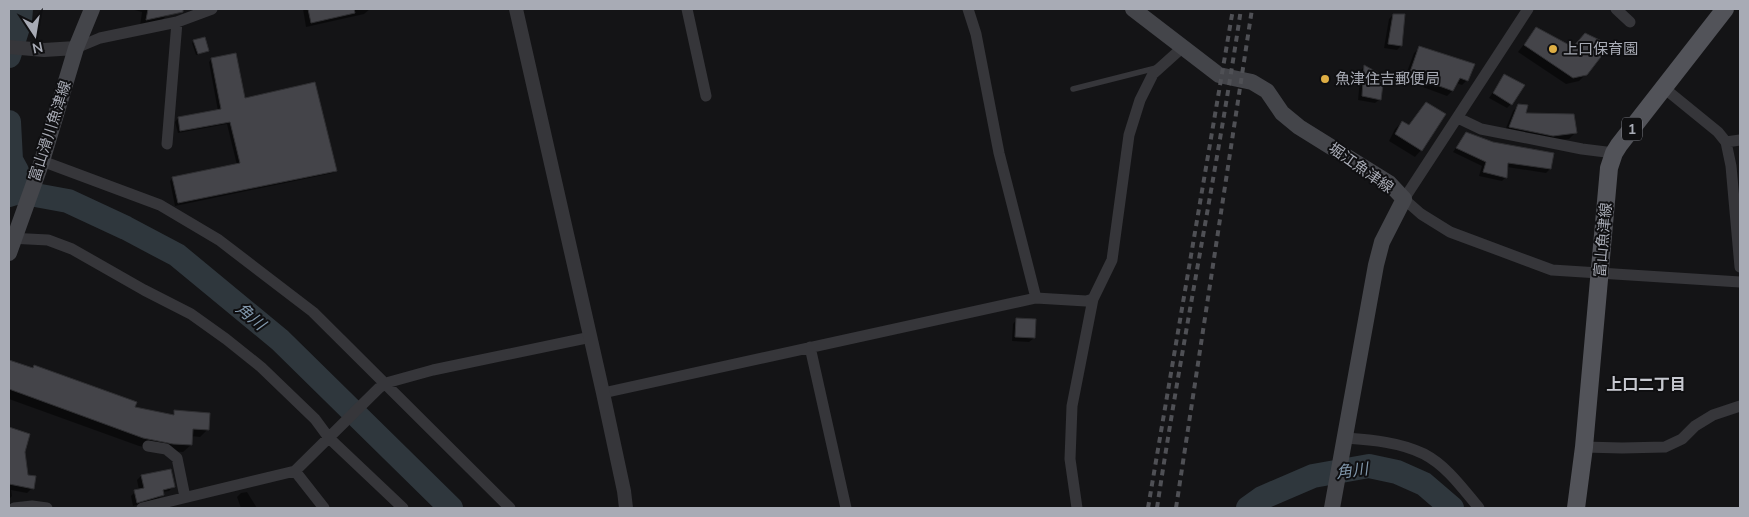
<svg xmlns="http://www.w3.org/2000/svg" width="1749" height="517" font-family="Mulish,'Noto Sans JP',sans-serif">
  <style>
    .shadow { fill: #0007 }
    .lines { fill: none; stroke-linecap: round; stroke-linejoin: round }
    .river { stroke: #2f373d; stroke-width: 24 }
    .building { fill: #444449; stroke: #2f2f32 }
    .service { stroke: #36363a; stroke-width: 5.5 }
    .minor { stroke: #36363a; stroke-width: 11 }
    .tertiary { stroke: #36363a; stroke-width: 14 }
    .secondary { stroke: #44454a; stroke-width: 16 }
    .primary { stroke: #525359; stroke-width: 18 }
    .rail { stroke: #4f5055; stroke-width: 4; stroke-dasharray: 6 5; stroke-linecap: butt }
    .poi-dot { fill: #deae44; stroke: #0f0f11; stroke-width: 2 }
    .labels { text-anchor: middle; stroke-width: 4; stroke-linejoin: round; paint-order: stroke }
    .shield { fill: #0f0f11; stroke: #7a7c84; stroke-width: 1 }
    .shield-label { font-size: 14px; font-weight: bold; fill: #a8abb5 }
    .poi-label { font-size: 15px; fill: #a8abb5; stroke: #0f0f11; text-anchor: start }
    .street-label { font-size: 15px; fill: #a8abb5; stroke: #0f0f11 }
    .water-label { font-size: 16px; font-style: italic; fill: #8298ac; stroke: #0f0f11 }
    .neighbourhood-label { font-size: 16px; font-weight: bold; fill: #c8cad1; stroke: #0f0f11 }
  </style>
  <rect width="100%" height="100%" fill="#141416"/>
  <path class="shadow" d="M 131,9 L 168,9 L 166,16 L 159,23 L 140,26 L 142,12 Z
    M 303,9 L 370,9 L 364,14 L 306,27 Z
    M 1393,15 L 1401,46 L 1397,50 L 1384,48 L 1389,19 Z
    M 1536,29 L 1586,74 L 1579,81 L 1566,84 L 1518,52 Z
    M 194,41 L 208,50 L 196,55 L 192,43 Z
    M 1420,48 L 1467,80 L 1462,85 L 1456,83 L 1452,91 L 1447,96 L 1404,80 L 1414,53 Z
    M 212,59 L 244,99 L 336,170 L 333,173 L 175,206 L 170,181 L 173,178 L 237,165 L 227,124 L 178,133 L 175,122 L 178,118 L 218,111 L 209,62 Z
    M 1365,66 L 1380,99 L 1375,103 L 1358,100 L 1361,70 Z
    M 1504,76 L 1511,104 L 1507,108 L 1489,98 Z
    M 1519,105 L 1524,115 L 1575,133 L 1569,139 L 1547,141 L 1504,133 L 1513,111 Z
    M 1420,110 L 1421,150 L 1415,157 L 1389,141 L 1395,129 L 1402,122 L 1408,126 Z
    M 1466,134 L 1493,144 L 1552,154 L 1550,169 L 1546,173 L 1507,167 L 1506,177 L 1502,181 L 1479,176 L 1482,166 L 1453,152 Z
    M 1017,319 L 1034,338 L 1029,342 L 1012,341 L 1013,324 Z
    M 9,361 L 32,369 L 34,367 L 133,408 L 171,416 L 175,411 L 207,430 L 200,437 L 191,436 L 191,445 L 183,452 L 165,451 L 139,446 L 9,399 Z
    M 10,429 L 23,452 L 27,476 L 32,488 L 27,493 L 11,490 L 12,496 L 9,499 Z
    M 170,470 L 173,487 L 169,491 L 162,492 L 163,494 L 159,498 L 133,506 L 131,496 L 135,492 L 139,490 L 137,480 L 141,476 Z
    M 247,492 L 257,508 L 241,508 L 237,497 L 241,493 Z"/>
  <g class="lines">
    <path class="river" d="M 9,56 L 20,21 L 21,9
      M 9,122 L 11,160 L 17,171 L 19,192
      M 9,195 L 19,192 L 68,201 L 126,228 L 177,255 L 280,340 L 451,508
      M 1248,508 L 1262,498 L 1313,476 L 1369,466 L 1397,472 L 1424,484 L 1452,508"/>
  </g>
  <path class="building" d="M 148,9 L 183,9 L 183,12 L 146,20 Z
    M 308,9 L 354,9 L 355,13 L 311,23 Z
    M 1393,14 L 1405,14 L 1402,46 L 1388,44 Z
    M 1536,27 L 1573,47 L 1585,33 L 1610,45 L 1587,75 L 1573,78 L 1524,45 Z
    M 205,37 L 209,51 L 198,54 L 193,40 Z
    M 1419,46 L 1475,64 L 1468,81 L 1460,78 L 1453,91 L 1409,75 Z
    M 236,53 L 245,98 L 315,82 L 337,171 L 178,203 L 172,177 L 240,163 L 230,122 L 180,131 L 178,117 L 221,109 L 211,58 Z
    M 1364,65 L 1384,76 L 1381,100 L 1362,96 Z
    M 1504,74 L 1525,85 L 1512,105 L 1493,93 Z
    M 1426,102 L 1446,114 L 1422,151 L 1395,134 L 1402,121 L 1409,125 Z
    M 1518,104 L 1528,105 L 1526,113 L 1574,114 L 1577,133 L 1553,136 L 1509,127 Z
    M 1466,132 L 1493,142 L 1554,153 L 1551,169 L 1508,163 L 1507,178 L 1483,172 L 1486,162 L 1456,148 Z
    M 1016,318 L 1036,319 L 1035,338 L 1015,337 Z
    M 9,360 L 33,368 L 34,365 L 137,402 L 135,407 L 174,415 L 174,410 L 210,413 L 209,430 L 193,429 L 192,445 L 173,444 L 143,438 L 9,389 Z
    M 9,427 L 30,434 L 25,452 L 28,475 L 36,476 L 34,489 L 9,484 Z
    M 171,469 L 175,487 L 163,490 L 164,495 L 137,503 L 134,490 L 144,488 L 141,475 Z"/>
  <g class="lines">
    <path class="service" d="M 1073,89 L 1156,68"/>
    <path class="minor" d="M 687,9 L 706,96
      M 968,9 L 976,34 L 999,153 L 1036,298
      M 1528,9 L 1404,199 L 1421,214 L 1450,232 L 1552,270 L 1740,282
      M 1616,9 L 1630,22
      M 76,48 L 100,38 L 177,22 L 212,9
      M 1664,88 L 1718,132 L 1726,142 L 1731,166 L 1740,267
      M 1458,118 L 1481,129 L 1582,149 L 1614,153
      M 1726,142 L 1740,140
      M 167,144 L 177,22
      M 42,161 L 160,205 L 219,240 L 313,312 L 510,508
      M 9,238 L 48,240 L 72,249 L 144,290 L 191,314 L 226,339 L 261,367 L 315,419 L 329,438 L 403,508
      M 810,347 L 846,508
      M 603,393 L 1036,298 L 1086,301 L 1093,299 L 1112,260 L 1129,135 L 1140,100 L 1153,74 L 1183,47
      M 1345,438 C 1372,440 1400,442 1424,454 C 1447,466 1463,489 1479,508
      M 148,446 L 166,449 L 177,458 L 185,497
      M 1584,447 L 1622,448 L 1665,447 L 1682,439 L 1695,426 L 1713,415 L 1740,406
      M 295,471 L 324,508
      M 14,508 L 32,506 L 47,508
      M 142,508 L 295,471 L 379,388 L 386,383 L 433,370 L 591,337
      M 1077,508 L 1070,459 L 1072,406 L 1093,299"/>
    <path class="tertiary" d="M 516,9 L 603,393 L 624,491 L 626,508
      M 9,47 L 44,50 L 76,48"/>
    <path class="secondary" d="M 1133,9 L 1219,75 L 1252,82 L 1267,91 L 1282,113 L 1299,127 L 1389,183 L 1404,199 L 1382,242 L 1376,265 L 1332,508
      M 9,253 L 42,161 L 76,48 L 92,9"/>
    <path class="primary" d="M 1576,508 L 1584,447 L 1609,168 L 1614,153 L 1619,145 L 1725,9"/>
    <path class="rail" d="M 1148,508 L 1233,9
      M 1157,508 C 1182,341 1216,176 1241,9
      M 1176,508 L 1252,9"/>
  </g>
  <g class="poi-dot">
    <circle cx="1553" cy="49" r="5"/>
    <circle cx="1325" cy="79" r="5"/>
  </g>
  <g class="labels">
    <rect class="shield" x="1622" y="117.5" width="20" height="23" rx="4"/>
    <g class="shield-label">
      <text x="1632" y="134">1</text>
    </g>
    <g class="poi-label">
      <text x="1563" y="54">上口保育園</text>
      <text x="1335" y="84">魚津住吉郵便局</text>
    </g>
    <g class="street-label">
      <text transform="translate(50 131) rotate(-72)" y="5">富山滑川魚津線</text>
      <text transform="translate(1361 168) rotate(35)" y="5">堀江魚津線</text>
      <text transform="translate(1603 240) rotate(-85)" y="5">富山魚津線</text>
    </g>
    <g class="water-label">
      <text transform="translate(251 316) rotate(40)" y="6">角川</text>
      <text transform="translate(1352 470) rotate(-7)" y="6">角川</text>
    </g>
    <g class="neighbourhood-label">
      <text x="1646" y="390">上口二丁目</text>
    </g>
  </g>
  <rect width="1749" height="517" fill="none" stroke="#a8abb5" stroke-width="20"/>
  <g transform="translate(35 35) rotate(168)" stroke="#0f0f11" stroke-width="4" paint-order="stroke">
  <path d="M0-4L9 19L0 12L-9 19Z" fill="#a8abb5"/>
  <text y="-8" font-size="14" font-weight="bold" text-anchor="middle" fill="#a8abb5">N</text>
  </g>
</svg>
